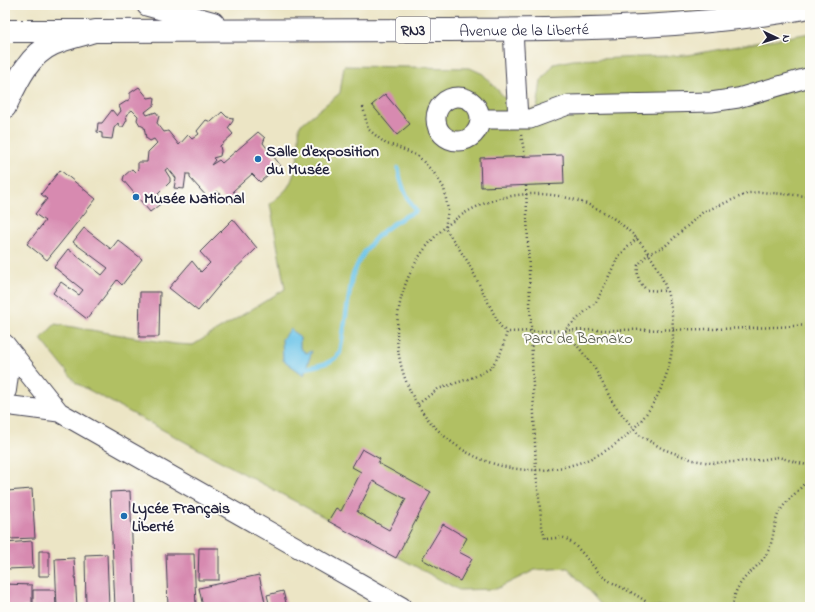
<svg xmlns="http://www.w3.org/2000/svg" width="815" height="612" font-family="'Indie Flower',sans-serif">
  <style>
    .green { fill: #b1c063; stroke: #6a714f }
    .water { fill: #6cc4e9; stroke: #477392 }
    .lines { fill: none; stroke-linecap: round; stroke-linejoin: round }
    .stream { stroke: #6cc4e9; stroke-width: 4.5 }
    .building { fill: #d78ab0; fill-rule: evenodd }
    .minor-casing { stroke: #403f50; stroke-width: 21 }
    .major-casing { stroke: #403f50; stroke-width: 24 }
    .highway-casing { stroke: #403f50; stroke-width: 24 }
    .path { stroke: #403f50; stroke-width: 2.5; stroke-dasharray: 1 3; stroke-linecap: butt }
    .minor { stroke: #fff; stroke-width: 19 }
    .major { stroke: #fff; stroke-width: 22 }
    .highway { stroke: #fff; stroke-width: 22 }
    .poi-dot { fill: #1f6fb2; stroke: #fdfcf7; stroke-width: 1.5 }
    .labels { text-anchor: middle; stroke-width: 4; stroke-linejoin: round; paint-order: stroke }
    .shield { fill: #fdfcf7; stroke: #646373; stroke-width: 1 }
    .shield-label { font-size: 15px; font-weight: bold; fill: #22223b }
    .street-label { font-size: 16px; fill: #22223b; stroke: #fdfcf7 }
    .poi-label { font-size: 16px; font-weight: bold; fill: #22223b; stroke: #fdfcf7; text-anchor: start }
    .park-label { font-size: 16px; fill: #545949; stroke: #fdfcf7 }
  </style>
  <rect width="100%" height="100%" fill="#fdfcf7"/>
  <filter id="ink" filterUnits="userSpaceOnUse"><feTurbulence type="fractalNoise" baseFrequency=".025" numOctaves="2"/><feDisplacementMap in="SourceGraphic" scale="8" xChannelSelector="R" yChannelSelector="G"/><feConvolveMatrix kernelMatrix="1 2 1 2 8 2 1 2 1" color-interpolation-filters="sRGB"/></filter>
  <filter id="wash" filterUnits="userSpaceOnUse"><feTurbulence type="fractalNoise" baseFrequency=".012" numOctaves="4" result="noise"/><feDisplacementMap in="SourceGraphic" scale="16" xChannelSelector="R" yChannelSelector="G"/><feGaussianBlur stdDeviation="0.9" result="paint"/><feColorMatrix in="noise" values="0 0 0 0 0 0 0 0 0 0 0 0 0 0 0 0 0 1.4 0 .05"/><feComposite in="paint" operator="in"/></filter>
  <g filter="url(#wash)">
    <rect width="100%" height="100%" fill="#ece5c5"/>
    <path class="green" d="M 810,33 L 810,607 L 603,607 L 568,568 L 535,570 L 496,589 L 459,590 L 76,383 L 41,339 L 55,324 L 175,344 L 193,345 L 285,289 L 270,204 C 275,199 284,193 288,187 C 298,171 300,144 299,126 L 340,93 L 344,66 L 470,68 L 483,74 L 516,110 L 537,109 L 541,81 L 554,64 L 573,60 L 688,55 Z"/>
    <path class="water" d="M 291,329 L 300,338 L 300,348 L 306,353 L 312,351 L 304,375 L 283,360 L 282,339 Z"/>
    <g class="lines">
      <path class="stream" d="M 306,368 C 319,365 332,364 340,353 L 352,277 C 365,243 384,226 416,211 C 406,198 401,186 398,168"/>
    </g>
    <g id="blocks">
      <path class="building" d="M 139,87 L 148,98 L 154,97 L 155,99 L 154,105 L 145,112 L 147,115 L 156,112 L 159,116 L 157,123 L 164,132 L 168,131 L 179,145 L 188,135 L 192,139 L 199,134 L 197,131 L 206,120 L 211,122 L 222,112 L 227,117 L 233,118 L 233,121 L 228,128 L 233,134 L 220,146 L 221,151 L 220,156 L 213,158 L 215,160 L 211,165 L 219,160 L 222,163 L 258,132 L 265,138 L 263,143 L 281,166 L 279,172 L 270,173 L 260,182 L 252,174 L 233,191 L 236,195 L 232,203 L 227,202 L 217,191 L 208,198 L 190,178 L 190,174 L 186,174 L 184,189 L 174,188 L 176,178 L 168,168 L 165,170 L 170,178 L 170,182 L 158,194 L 163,202 L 150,212 L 123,180 L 124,176 L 132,169 L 135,172 L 138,169 L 138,162 L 147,162 L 148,152 L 157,143 L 154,139 L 150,141 L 146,138 L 144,127 L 140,125 L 137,120 L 138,116 L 132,110 L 126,115 L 127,120 L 123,127 L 120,127 L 118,123 L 114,128 L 112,139 L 102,138 L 102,133 L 97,132 L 98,123 L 102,123 L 112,110 L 117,116 L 121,111 L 119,106 L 130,99 L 130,93 Z
        M 385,94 L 410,124 L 397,135 L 372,105 Z
        M 563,155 L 564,184 L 481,187 L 480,158 Z
        M 60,170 L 96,199 L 47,260 L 27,244 L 45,221 L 35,214 L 47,199 L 41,194 Z
        M 233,219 L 257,248 L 223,281 L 198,311 L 169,288 L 192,261 L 201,272 L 210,263 L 200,252 Z
        M 84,228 L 111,249 L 118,240 L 142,259 L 122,285 L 117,280 L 87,319 L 53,293 L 61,282 L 79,295 L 83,290 L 54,267 L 68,249 L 102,275 L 108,268 L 73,242 Z
        M 140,292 L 160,292 L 159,337 L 139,337 Z
        M 362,449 L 380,459 L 378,463 L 431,492 L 396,558 L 328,521 L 336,508 L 341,511 L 361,472 L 352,467 ZM 373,481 L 406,499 L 389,530 L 357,512 Z
        M 32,489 L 35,538 L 10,539 L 7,491 Z
        M 130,491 L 135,607 L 115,607 L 110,492 Z
        M 443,524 L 467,538 L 459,552 L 472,559 L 460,581 L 422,559 Z
        M 32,541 L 33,568 L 6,569 L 5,543 Z
        M 199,548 L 219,548 L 219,580 L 198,580 Z
        M 39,551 L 49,551 L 49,576 L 39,576 Z
        M 107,554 L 109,607 L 86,607 L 85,555 Z
        M 166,554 L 194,554 L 196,607 L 168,607 Z
        M 74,558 L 77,607 L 57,607 L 55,559 Z
        M 259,575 L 266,607 L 203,607 L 199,588 Z
        M 5,584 L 32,585 L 32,607 L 5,607 Z
        M 33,590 L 55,590 L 56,607 L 33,607 Z
        M 283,591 L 287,607 L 270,607 L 267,595 Z"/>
    </g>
  </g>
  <g filter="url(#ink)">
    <use href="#blocks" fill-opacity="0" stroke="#403f50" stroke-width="1"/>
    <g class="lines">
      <g class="minor-casing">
        <path id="minor" d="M 513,30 L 518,119
          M436 119a22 22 0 1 1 44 0a22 22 0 1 1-44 0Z
          M 480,119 L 530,119 L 568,105 L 711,102 L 738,98 L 810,77
          M 5,344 L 59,412
          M 5,405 L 59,412 L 402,607"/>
      </g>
      <g class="major-casing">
        <path id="major" d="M 5,31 L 86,31"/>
      </g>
      <g class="highway-casing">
        <g id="highway">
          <path d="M 148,5 L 213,23"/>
          <path id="s1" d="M 5,107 C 16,84 28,55 53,44 C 66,38 81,35 95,31 C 211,31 328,30 444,30 C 566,29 691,30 810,7"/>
          <path d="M 5,348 L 8,367 L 5,390"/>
        </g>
      </g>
      <path class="path" d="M 363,107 L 368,129 L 386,144 L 395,146 L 418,156 L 434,173 L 444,188 L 448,210 L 445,228 L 468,262 L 500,326 L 507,332
        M 521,135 L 525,156
        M 526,186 L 536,472 L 542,526 L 545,539 C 550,539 559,537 564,538 C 577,543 591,565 601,575 C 615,587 640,593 651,607
        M397 332a138 138 0 1 1 276 0a138 138 0 1 1-276 0Z
        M 637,238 L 618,257 L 597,301 L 565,330 L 594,367 L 613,403 L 625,418 L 639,435 L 663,449 L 693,460 L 711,463 L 753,461 L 778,457 L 810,466
        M 664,291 L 647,290 C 638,282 637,277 638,265 L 648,254 L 664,247 L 703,212 L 749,193 L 761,192 L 806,196 L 810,195
        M 418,404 L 438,389 L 474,377 L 491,368 L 501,352 L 507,332 C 608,328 709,332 810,325
        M 733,607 C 734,576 758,573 769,549 C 774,538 774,520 780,511 C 788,498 802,489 810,476"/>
      <use href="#minor" class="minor"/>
      <use href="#major" class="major"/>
      <use href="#highway" class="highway"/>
    </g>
  </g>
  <g class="poi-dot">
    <circle cx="258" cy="159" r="4"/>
    <circle cx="136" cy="197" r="4"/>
    <circle cx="124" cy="516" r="4"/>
  </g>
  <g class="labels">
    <rect class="shield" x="396" y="17" width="34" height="26" rx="3"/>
    <g class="shield-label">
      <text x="413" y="35">RN3</text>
    </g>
    <g class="street-label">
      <text dy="6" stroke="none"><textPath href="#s1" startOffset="554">Avenue de la Liberté</textPath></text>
    </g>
    <g class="poi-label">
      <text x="266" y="156">Salle d'exposition<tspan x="266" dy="18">du Musée</tspan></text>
      <text x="144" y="203">Musée National</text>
      <text x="132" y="513">Lycée Français<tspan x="132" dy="18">Liberté</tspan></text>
    </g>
    <g class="park-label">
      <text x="578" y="343">Parc de Bamako</text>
    </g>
  </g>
  <rect width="815" height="612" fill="none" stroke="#fdfcf7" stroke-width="20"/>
  <g transform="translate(777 38) rotate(94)" stroke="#fdfcf7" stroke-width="3" paint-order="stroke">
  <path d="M0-3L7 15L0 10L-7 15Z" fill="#22223b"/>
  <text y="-6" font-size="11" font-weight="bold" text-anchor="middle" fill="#22223b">N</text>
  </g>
</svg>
